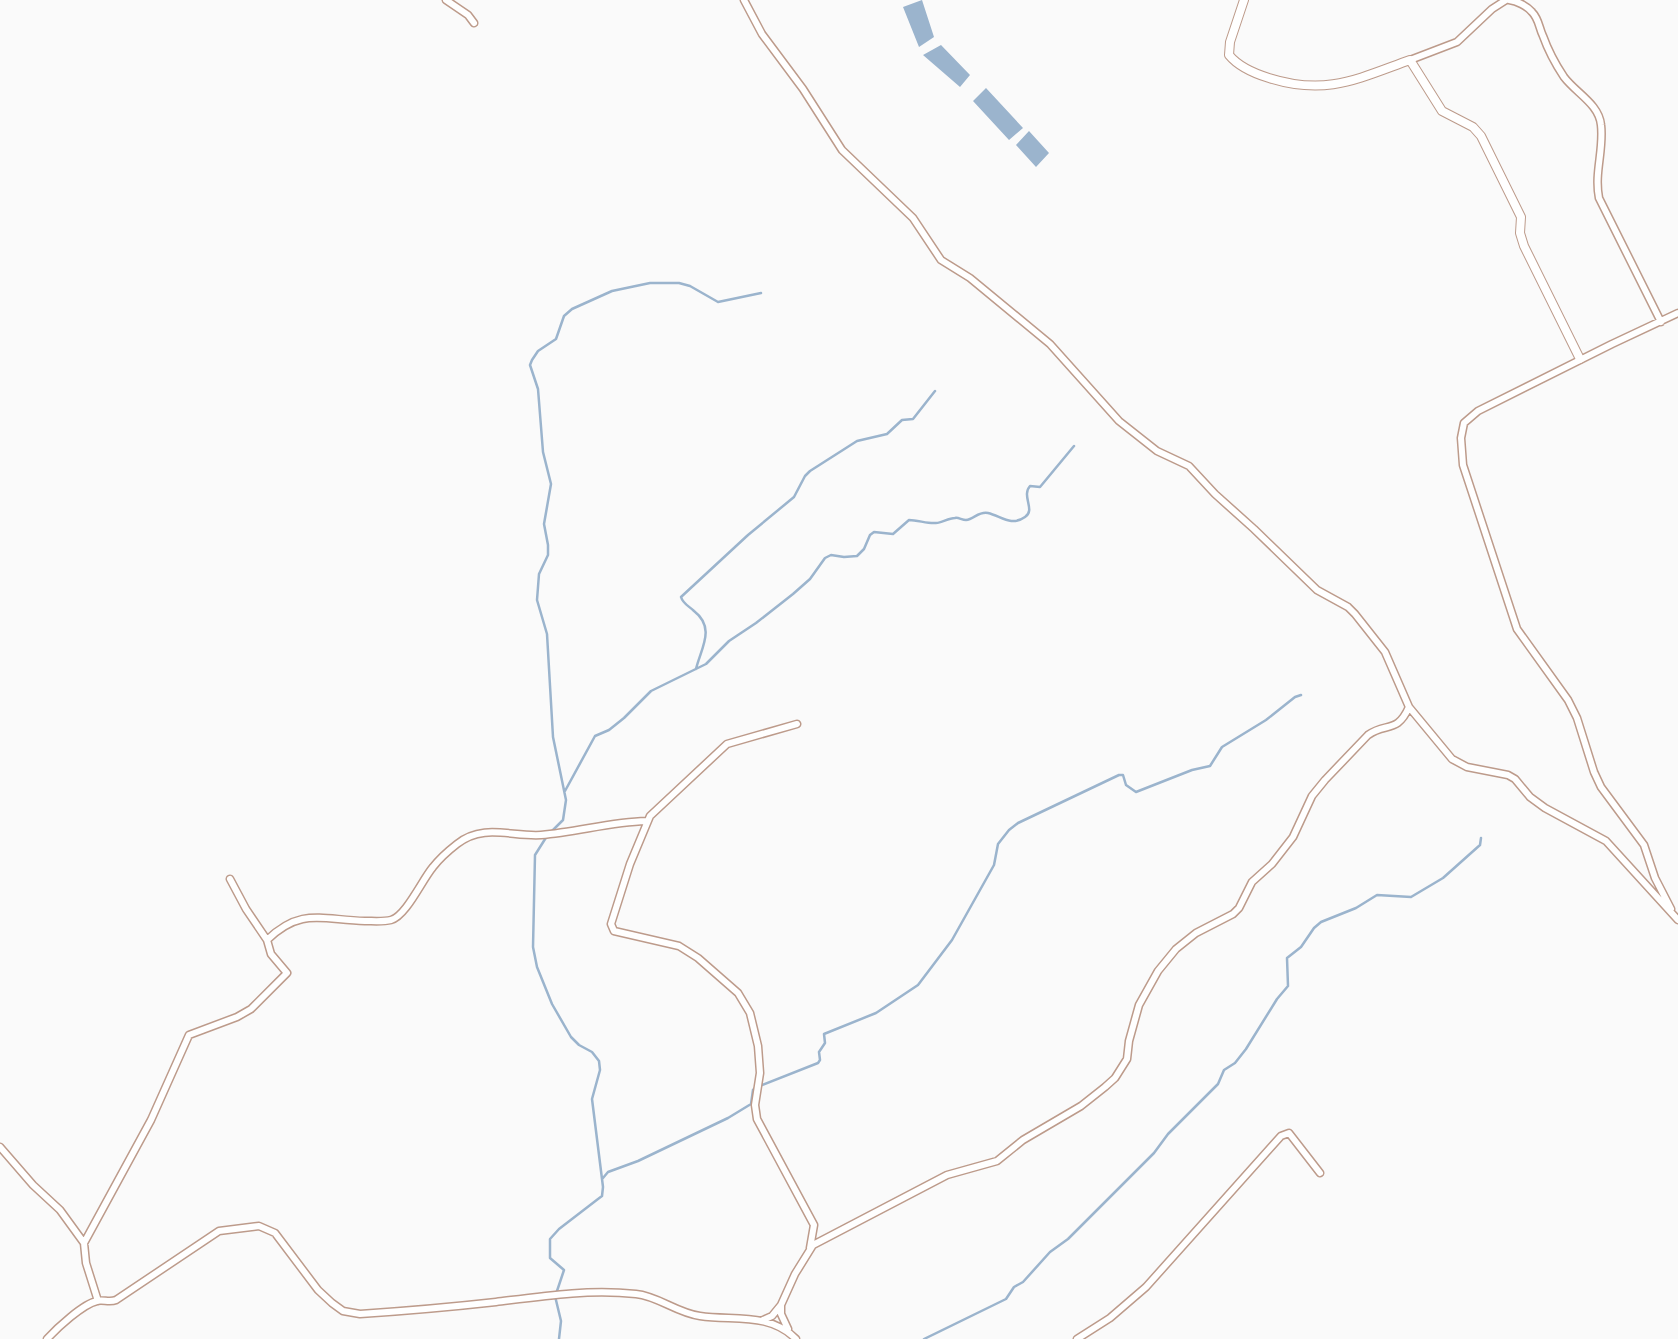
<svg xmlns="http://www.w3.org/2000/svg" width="1678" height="1339" font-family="'Asap Condensed',sans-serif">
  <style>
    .water { fill: #9bb4cd }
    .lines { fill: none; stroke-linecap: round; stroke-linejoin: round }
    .stream { stroke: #9bb4cd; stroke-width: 2.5 }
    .minor-casing { stroke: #bd9b8b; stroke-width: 9 }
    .tertiary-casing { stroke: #bd9b8b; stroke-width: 10 }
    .minor { stroke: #fff; stroke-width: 6 }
    .tertiary { stroke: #fff; stroke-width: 8 }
  </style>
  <rect width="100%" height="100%" fill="#fafafa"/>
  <path class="water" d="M 922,0 L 934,37 L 919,47 L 903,7 Z
    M 941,45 L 970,75 L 960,87 L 923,55 Z
    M 986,88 L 1023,128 L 1009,140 L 973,101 Z
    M 1029,131 L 1049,153 L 1036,167 L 1016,145 Z"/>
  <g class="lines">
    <path class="stream" d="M 696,669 C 701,648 716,628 694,611 C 689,606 683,604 681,597 L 748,535 L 794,497 L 805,476 L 810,471 L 857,441 L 887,434 L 902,420 L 913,419 L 935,391
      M 565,791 L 595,736 L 609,730 L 624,718 L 651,691 L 706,664 L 729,641 L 756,623 L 793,594 L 810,579 L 825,558 L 831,555 L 844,557 L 857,556 L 864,549 L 870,535 L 874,532 L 893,534 L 909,520 C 918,520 928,524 936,523 C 942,523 948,518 955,518 C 958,517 962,520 966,520 C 974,519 979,511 988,513 C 1001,516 1011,527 1025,517 C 1036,510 1021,496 1030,486 L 1040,487 L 1074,446
      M 551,832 L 563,820 L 566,800 L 553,737 L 547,634 L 537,600 L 539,574 L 548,555 L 548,545 L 544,524 L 551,484 L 543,452 L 538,389 L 530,365 L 532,360 L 538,351 L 556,339 L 564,316 L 572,309 L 612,291 L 650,283 L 679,283 L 690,286 L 718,302 L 761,293
      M 547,836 L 535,855 L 533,947 L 537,967 L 552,1004 L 571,1037 L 579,1045 L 592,1052 L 599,1061 L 600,1070 L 592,1099 L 603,1187 L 602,1196 L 598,1199 L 559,1229 L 550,1239 L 550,1258 L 564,1270 L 557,1291
      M 762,1085 L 818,1063 L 820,1060 L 819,1052 L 825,1043 L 824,1034 L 876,1013 L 918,985 L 952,940 L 994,865 L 998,844 L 1009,830 L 1018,823 L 1119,775 L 1123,775 L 1126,785 L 1136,792 L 1192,770 L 1210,766 L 1222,747 L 1266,720 L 1295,697 L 1301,695
      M 603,1178 L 608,1172 L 638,1161 L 728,1118 L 751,1104 L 753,1090 L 756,1087
      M 555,1296 L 561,1321 L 559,1339
      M 924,1339 L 1006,1299 L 1014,1287 L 1023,1282 L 1050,1252 L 1068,1239 L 1154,1153 L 1168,1134 L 1218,1084 L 1224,1070 L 1235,1063 L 1246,1049 L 1277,999 L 1288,986 L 1287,958 L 1301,947 L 1314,928 L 1321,922 L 1356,908 L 1377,895 L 1411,897 L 1443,878 L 1480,845 L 1481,838"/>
    <g class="minor-casing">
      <path id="minor" d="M 446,0 L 468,15 L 474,23
        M 744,0 L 762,34 L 803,89 L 842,150 L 913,218 L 941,260 L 970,278 L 1050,344 L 1119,421 L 1157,451 L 1189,466 L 1215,494 L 1254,529 L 1317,590 L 1348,607 L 1355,614 L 1385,652 L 1409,707 L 1452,759 L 1467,767 L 1508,775 L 1515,779 L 1530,797 L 1545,808 L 1606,841 L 1678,920
        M 1509,0 C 1517,1 1527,6 1532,12 C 1539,19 1539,28 1543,36 C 1548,50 1556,65 1564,77 C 1576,93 1599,104 1601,125 C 1604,150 1594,173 1599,198 L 1661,322
        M 1410,60 L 1457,42 L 1492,9 L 1506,0
        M 797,724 L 727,744 L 650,816 L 630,864 L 611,924 L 614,931 L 679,946 L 698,958 L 738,993 L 750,1013 L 758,1046 L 760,1073 L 755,1105 L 757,1119 L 814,1225 L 810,1248
        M 1671,909 L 1655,878 L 1644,845 L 1601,787 L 1594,772 L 1577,718 L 1568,700 L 1517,629 L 1463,465 L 1461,438 L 1464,423 L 1478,411 L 1612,344 L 1678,313
        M 267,940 C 301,907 322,920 365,921 C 373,921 383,922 391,920 C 406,916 422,880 433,867 C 440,858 448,851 457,844 C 483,823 512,837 541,835 C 577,832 611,822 646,821
        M 0,1147 L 33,1185 L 60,1210 L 84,1243
        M 98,1301 L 86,1263 L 84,1243 L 151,1120 L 189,1035 L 237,1017 L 251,1009 L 287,973 L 271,954 L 267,940 L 246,909 L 230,879
        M 781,1306 L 781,1314 L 788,1329
        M 763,1320 L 772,1316 L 781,1305 L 795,1274 L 813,1245 L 947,1175 L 997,1161 L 1023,1140 L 1081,1106 L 1105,1087 L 1115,1078 L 1127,1059 L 1129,1041 L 1139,1005 L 1158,971 L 1176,949 L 1196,933 L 1233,914 L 1239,908 L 1252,882 L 1272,864 L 1293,837 L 1312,796 L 1325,780 L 1368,735 C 1386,722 1397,734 1409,707
        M 47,1339 C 57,1328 83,1304 97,1301 C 103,1299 109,1303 116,1300 L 219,1231 L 259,1226 L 275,1233 L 318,1290 L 332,1303 L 343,1311 L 360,1314 C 405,1311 451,1307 496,1302 C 543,1296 588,1289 636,1294 C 658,1296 677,1313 700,1316 C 734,1321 769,1312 796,1339
        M 1077,1339 L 1110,1318 L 1146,1287 L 1281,1136 L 1289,1133 L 1320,1173"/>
    </g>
    <g class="tertiary-casing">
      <path id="tertiary" d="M 1244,0 L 1230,42 L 1229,55 C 1238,66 1256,74 1269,78 C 1326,96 1357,79 1410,60 L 1442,111 L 1473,127 L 1481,136 L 1521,217 L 1520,233 L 1524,246 L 1580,359"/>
    </g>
    <use href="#minor" class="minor"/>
    <use href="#tertiary" class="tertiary"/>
  </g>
</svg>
